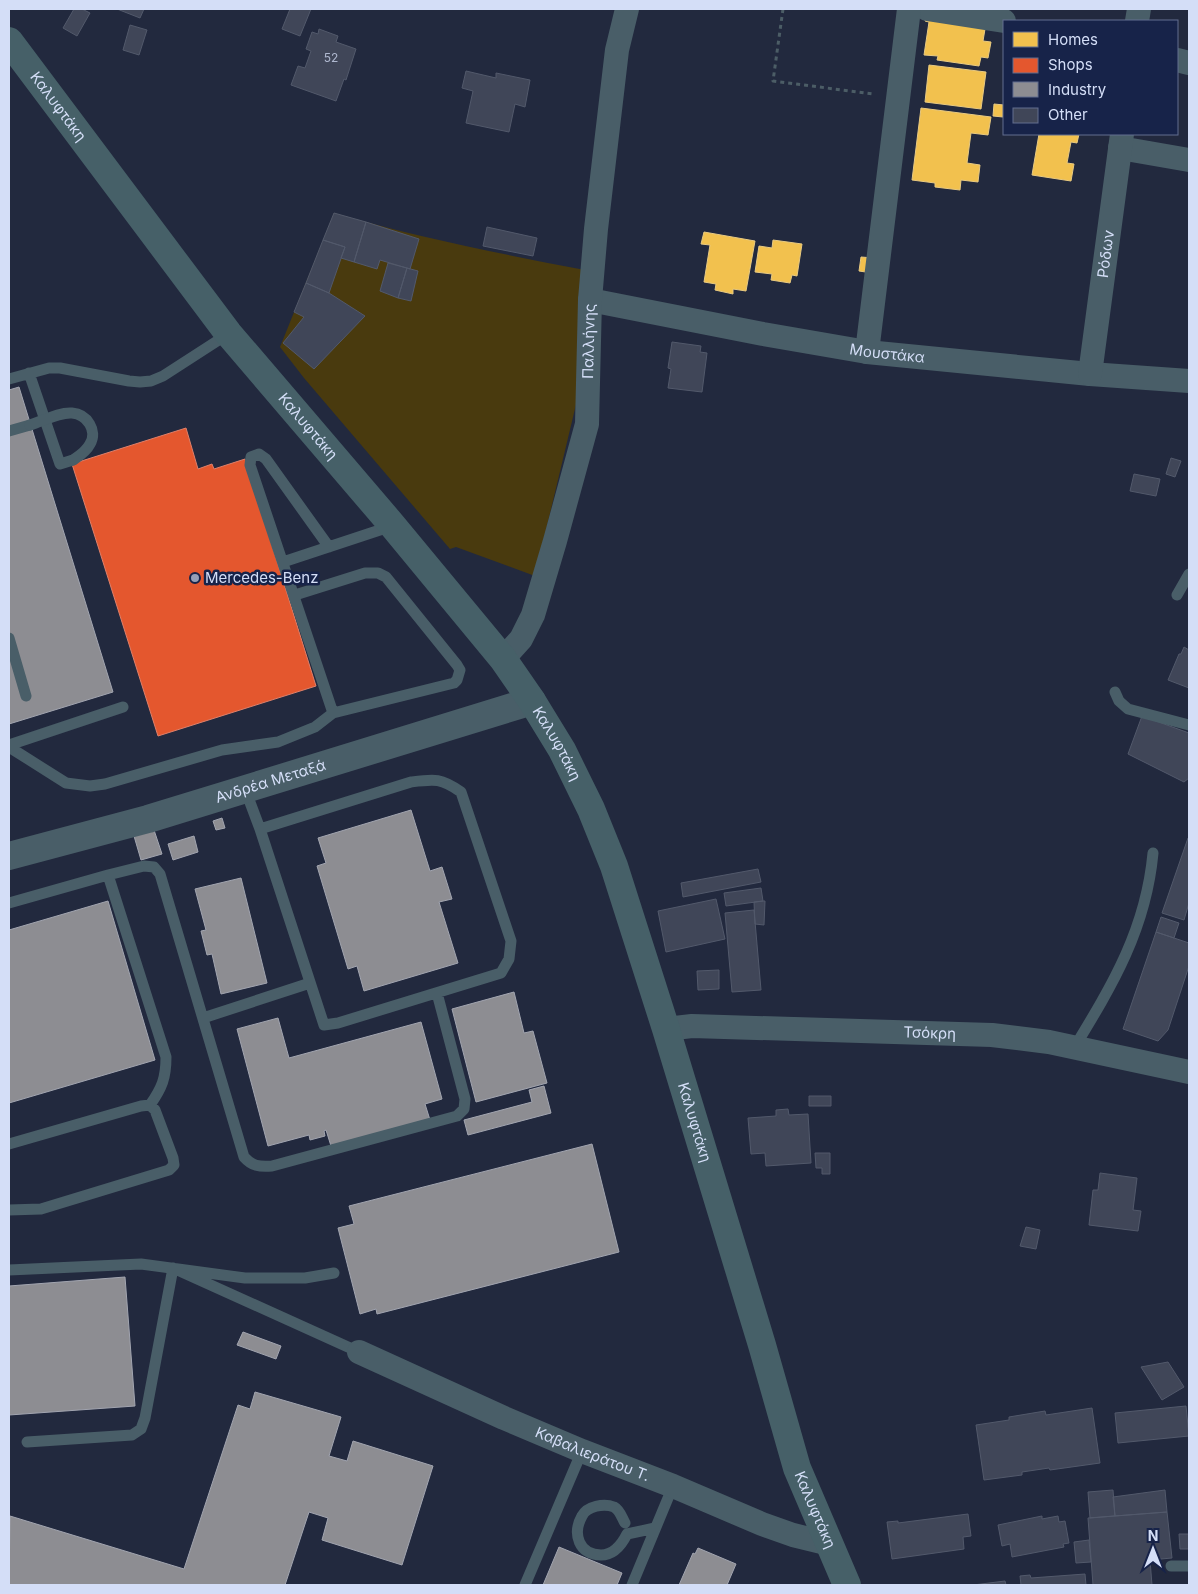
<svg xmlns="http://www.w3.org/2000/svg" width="1198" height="1594" font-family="Inter,sans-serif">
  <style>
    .green { fill: #493a0e }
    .homes { fill: #f2c14e; stroke: #e9ca81 }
    .shops { fill: #e4572e; stroke: #df806a }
    .industry { fill: #8d8d92; stroke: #a2a5b0 }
    .building { fill: #404658; stroke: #52596b }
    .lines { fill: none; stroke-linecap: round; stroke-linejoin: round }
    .path { stroke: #4c5d66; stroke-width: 3; stroke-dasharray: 4 4; stroke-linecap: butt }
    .service { stroke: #495e68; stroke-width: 11 }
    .minor { stroke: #495e68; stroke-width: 24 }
    .tertiary { stroke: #495e68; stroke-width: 28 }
    .secondary { stroke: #466068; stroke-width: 28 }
    .service-bridge { stroke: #495e68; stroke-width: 11 }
    .poi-dot { fill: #969fb6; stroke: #172349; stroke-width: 2 }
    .labels { text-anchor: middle; stroke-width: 5; stroke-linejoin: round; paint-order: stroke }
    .number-label { font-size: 12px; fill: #afb8cf }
    .street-label { font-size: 15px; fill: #d4def7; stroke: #172349 }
    .poi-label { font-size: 15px; fill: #d4def7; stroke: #172349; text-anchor: start }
  </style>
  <rect width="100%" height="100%" fill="#22293e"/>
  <path class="green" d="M 334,213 C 416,237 501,254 585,270 L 579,392 L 535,576 L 456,547 L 450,549 L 304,378 L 280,347 Z"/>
  <path class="homes" d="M 926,13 L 985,29 L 983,41 L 991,42 L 988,58 L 981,57 L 979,66 L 937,60 L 938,56 L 924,55 L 929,22 L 925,21 Z
    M 929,65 L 986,72 L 981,109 L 925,102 Z
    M 994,104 L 1004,105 L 1003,117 L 993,116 Z
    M 921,108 L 991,117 L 988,135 L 971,133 L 967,163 L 980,165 L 978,182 L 961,180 L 960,190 L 935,187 L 935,183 L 912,180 Z
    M 1039,134 L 1079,134 L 1077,143 L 1071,142 L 1067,163 L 1074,164 L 1071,181 L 1032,175 Z
    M 704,232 L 755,241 L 746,291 L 733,289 L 733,294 L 715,290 L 716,284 L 704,282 L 710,245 L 701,244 Z
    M 773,240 L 802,244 L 797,276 L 792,275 L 790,283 L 771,280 L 772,274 L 755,272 L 759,246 L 772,248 Z
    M 861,257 L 874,258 L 872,273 L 859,271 Z"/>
  <path class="shops" d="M 186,428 L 198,469 L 212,464 L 214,469 L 245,459 L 316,686 L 158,736 L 72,464 Z"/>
  <path class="industry" d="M 19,387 L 113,692 L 9,724 L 9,390 Z
    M 411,810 L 430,871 L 442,867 L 452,899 L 439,902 L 458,963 L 364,991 L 357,966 L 348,969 L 317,866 L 326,863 L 318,838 Z
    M 222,818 L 225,828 L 216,830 L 213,821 Z
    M 154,830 L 162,854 L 141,860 L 134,836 Z
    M 194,836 L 198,852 L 173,860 L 168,844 Z
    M 241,878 L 267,983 L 221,994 L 212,954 L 207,955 L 201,931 L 206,930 L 195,889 Z
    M 108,901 L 155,1060 L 9,1103 L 9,930 Z
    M 514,992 L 524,1033 L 533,1031 L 547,1083 L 476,1102 L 452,1009 Z
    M 278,1018 L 289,1058 L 421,1022 L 442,1099 L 425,1104 L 430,1120 L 331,1146 L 326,1130 L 324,1131 L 325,1136 L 310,1140 L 309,1135 L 268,1146 L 237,1029 Z
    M 544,1086 L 551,1113 L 468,1135 L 464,1120 L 532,1102 L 529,1090 Z
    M 592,1144 L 619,1252 L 377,1314 L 376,1309 L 360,1314 L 338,1228 L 354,1224 L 349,1206 Z
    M 125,1277 L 135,1406 L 9,1415 L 9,1286 Z
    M 243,1332 L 281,1346 L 276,1359 L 237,1345 Z
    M 255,1392 L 341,1417 L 329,1456 L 347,1461 L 353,1441 L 433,1466 L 402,1565 L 322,1540 L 328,1518 L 309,1512 L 285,1585 L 9,1585 L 10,1516 L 184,1569 L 238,1405 L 250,1409 Z
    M 559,1547 L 622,1573 L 617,1585 L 543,1585 Z
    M 698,1548 L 736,1564 L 727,1585 L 679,1585 L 693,1553 L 695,1554 Z"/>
  <path class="building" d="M 74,9 L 82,9 L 90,13 L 77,36 L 63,28 Z
    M 117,9 L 144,9 L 140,18 Z
    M 290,9 L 311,9 L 300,36 L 282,29 Z
    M 130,25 L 147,30 L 139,55 L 123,50 Z
    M 319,29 L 338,36 L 336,42 L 356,49 L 346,80 L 344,79 L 336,101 L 291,85 L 298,66 L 305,68 L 311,51 L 306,49 L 312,32 L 318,34 Z
    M 466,71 L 496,78 L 496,73 L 530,80 L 525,107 L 515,104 L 509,132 L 466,123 L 473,91 L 462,88 Z
    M 334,213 L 366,222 L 354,262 L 341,258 L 345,247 L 323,240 Z
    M 366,222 L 419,239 L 410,269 L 380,260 L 377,269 L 354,262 Z
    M 487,227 L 537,238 L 533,256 L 483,246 Z
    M 323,240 L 345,247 L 329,293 L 306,283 Z
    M 388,263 L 407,268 L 398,298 L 380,291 Z
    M 407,268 L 418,271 L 411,301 L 398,298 Z
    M 306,283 L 329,293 L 365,316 L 314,369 L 283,343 L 304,317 L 294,312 Z
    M 672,342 L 701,346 L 700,352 L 707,353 L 702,392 L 668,388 L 671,369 L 668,368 Z
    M 1171,458 L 1181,461 L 1175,477 L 1166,474 Z
    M 1134,474 L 1160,479 L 1156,496 L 1130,491 Z
    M 1184,647 L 1189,650 L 1189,688 L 1168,680 L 1179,654 L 1181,654 Z
    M 1142,716 L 1189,733 L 1189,778 L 1184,782 L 1128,754 Z
    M 1188,838 L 1189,839 L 1189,903 L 1184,920 L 1162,913 Z
    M 758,869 L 761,882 L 683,897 L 681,883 Z
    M 761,888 L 763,901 L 726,906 L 724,893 Z
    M 716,899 L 725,939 L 666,952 L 658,911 Z
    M 763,901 L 765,901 L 764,925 L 755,924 L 754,902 Z
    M 754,910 L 761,990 L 732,992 L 725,913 Z
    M 1161,917 L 1179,923 L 1174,938 L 1156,932 Z
    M 1156,932 L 1189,943 L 1189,966 L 1168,1030 L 1158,1041 L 1123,1029 Z
    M 719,970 L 719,989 L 698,990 L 697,971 Z
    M 809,1096 L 831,1096 L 831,1106 L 809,1106 Z
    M 788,1109 L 789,1115 L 808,1114 L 811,1163 L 766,1166 L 765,1153 L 751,1154 L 748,1118 L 776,1116 L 776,1110 Z
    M 815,1153 L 830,1153 L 830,1174 L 822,1174 L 822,1168 L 816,1168 Z
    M 1100,1173 L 1137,1178 L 1133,1210 L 1141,1211 L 1138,1231 L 1089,1225 L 1093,1190 L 1098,1190 Z
    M 1026,1227 L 1040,1230 L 1036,1249 L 1020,1246 Z
    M 1168,1362 L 1184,1387 L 1162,1400 L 1141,1367 Z
    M 1186,1406 L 1189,1436 L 1118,1443 L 1115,1413 Z
    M 1092,1408 L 1100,1463 L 1050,1470 L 1049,1468 L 1022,1472 L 1022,1475 L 984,1480 L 976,1425 L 1009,1420 L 1009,1417 L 1045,1411 L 1046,1415 Z
    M 1113,1490 L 1115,1516 L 1090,1518 L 1088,1492 Z
    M 1165,1490 L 1167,1512 L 1115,1516 L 1113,1497 Z
    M 1167,1512 L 1172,1558 L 1150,1560 L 1152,1585 L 1093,1585 L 1088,1518 Z
    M 968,1514 L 971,1536 L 963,1537 L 964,1549 L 892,1559 L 887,1522 L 898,1521 L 898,1523 Z
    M 1042,1516 L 1042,1519 L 1058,1516 L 1059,1522 L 1065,1521 L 1069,1543 L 1063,1544 L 1064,1547 L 1012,1557 L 1010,1544 L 1002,1546 L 998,1525 Z
    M 1179,1534 L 1189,1534 L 1189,1549 L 1180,1549 Z
    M 1089,1540 L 1091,1562 L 1076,1563 L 1074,1542 Z
    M 1085,1574 L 1086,1585 L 1021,1585 L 1020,1576 L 1030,1575 L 1031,1578 Z
    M 1005,1581 L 1006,1585 L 973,1585 Z"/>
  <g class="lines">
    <path class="path" d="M 783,9 L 773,81 L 873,94"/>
    <path class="service" d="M 29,373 L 60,464 L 73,460
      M 9,379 L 49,368 L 60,368 L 129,381 L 140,382 L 151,381 L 163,376 L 228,334
      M 9,431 L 30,425
      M 329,547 L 266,459 L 259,454 L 251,457 L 250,465 L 333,713
      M 283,562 L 392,526
      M 1177,595 L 1189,574
      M 9,638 L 26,696
      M 1115,692 L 1119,701 L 1128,709 L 1189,725
      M 9,745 L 123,707
      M 9,747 L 66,783 L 90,786 L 105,784 L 222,750 L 278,742 L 315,727 L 333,713 L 454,683 L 457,680 L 460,670 L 457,665 L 386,577 L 378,573 L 365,573 L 295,595
      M 245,789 L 260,829 L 324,1025 L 338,1023 L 501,973 L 509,959 L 511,941 L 461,792 C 441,778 435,779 411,782 L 260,829
      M 108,875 L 166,1057 C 166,1078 162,1088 150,1105
      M 9,903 L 108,875 L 144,866 L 154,867 L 160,874 L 244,1157 C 252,1166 259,1167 272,1166 L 457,1116 L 464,1109 L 465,1099 L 437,993
      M 203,1018 L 310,983
      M 1074,1048 C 1113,984 1146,929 1153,853
      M 9,1144 L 141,1106 L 150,1105 L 155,1110 L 173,1158 L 174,1165 L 169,1170 L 41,1209 L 9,1210
      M 9,1270 L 141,1264 L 245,1278 L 305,1278 L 334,1273
      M 27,1442 L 132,1435 L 141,1429 L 145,1418 L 173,1268 L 359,1352
      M 625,1523 C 622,1518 620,1510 614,1507 C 604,1503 587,1506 582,1516 C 572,1534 579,1555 601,1555 C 614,1555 622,1544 627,1534 L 655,1528
      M 1171,1566 L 1189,1566
      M 525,1585 L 582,1451
      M 632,1585 L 673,1486"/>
    <g class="minor">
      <path d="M 927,9 L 1004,21"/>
      <path d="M 1137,21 L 1139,9"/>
      <path d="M 1177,60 L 1189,63"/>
      <path d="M 1120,148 L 1189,160"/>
      <path id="s1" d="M 590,300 L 763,334 L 867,352 L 1090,374 L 1189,381"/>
      <path d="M 867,352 L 909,9"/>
      <path id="s2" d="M 1090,374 L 1122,134"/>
      <path id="s3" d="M 503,659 L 521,639 L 533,615 L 555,541 L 587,424 L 590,300 L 596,229 L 617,50 L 627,9"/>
      <path id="s4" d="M 666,1029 L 692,1026 L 992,1035 L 1049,1042 L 1189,1072"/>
      <path id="s5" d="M 359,1352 L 504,1418 L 582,1451 L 673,1486 L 762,1524 L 793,1535 L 830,1544"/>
    </g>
    <path class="tertiary" id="s6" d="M 9,856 L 148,819 L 532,701"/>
    <path class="secondary" id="s7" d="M 9,41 L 228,333 L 393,526 L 503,659 L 532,701 L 562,750 L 591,809 L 614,866 L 666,1029 L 762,1345 L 797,1468 L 847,1585"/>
    <path class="service-bridge" d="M 30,425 C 43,421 59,412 72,413 C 87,414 98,431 90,444 C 86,452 79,456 73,460"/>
  </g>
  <circle class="poi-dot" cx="195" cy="578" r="5"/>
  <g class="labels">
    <g class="number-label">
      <text x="331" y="62">52</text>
    </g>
    <g class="street-label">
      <text dy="5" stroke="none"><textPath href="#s7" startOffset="82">Καλυφτάκη</textPath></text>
      <text dy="5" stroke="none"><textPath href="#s2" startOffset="121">Ρόδων</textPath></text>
      <text dy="5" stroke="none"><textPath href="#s3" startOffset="335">Παλλήνης</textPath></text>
      <text dy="5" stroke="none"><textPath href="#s1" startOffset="302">Μουστάκα</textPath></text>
      <text dy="5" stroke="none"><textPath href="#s7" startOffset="488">Καλυφτάκη</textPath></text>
      <text dy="5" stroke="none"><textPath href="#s7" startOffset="892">Καλυφτάκη</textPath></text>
      <text dy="5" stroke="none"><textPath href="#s6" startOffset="272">Ανδρέα Μεταξά</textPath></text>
      <text dy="5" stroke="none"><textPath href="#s4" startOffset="264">Τσόκρη</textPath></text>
      <text dy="5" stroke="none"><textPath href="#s7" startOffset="1296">Καλυφτάκη</textPath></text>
      <text dy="5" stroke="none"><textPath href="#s5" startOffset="255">Καβαλιεράτου Τ.</textPath></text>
      <text dy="5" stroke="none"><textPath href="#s7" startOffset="1702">Καλυφτάκη</textPath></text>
    </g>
    <g class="poi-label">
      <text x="205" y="583">Mercedes-Benz</text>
    </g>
  </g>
  <rect width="1198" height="1594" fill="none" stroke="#d4def7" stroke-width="20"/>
  <rect x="1003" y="20" width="175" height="115" fill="#172349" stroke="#636e8f"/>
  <rect x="1013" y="32" width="25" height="15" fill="#f2c14e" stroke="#636e8f"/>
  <text x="1048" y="45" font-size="15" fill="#d4def7">Homes</text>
  <rect x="1013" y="58" width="25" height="15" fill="#e4572e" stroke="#636e8f"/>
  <text x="1048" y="70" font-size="15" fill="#d4def7">Shops</text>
  <rect x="1013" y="82" width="25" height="15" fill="#8d8d92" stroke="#636e8f"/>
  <text x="1048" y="95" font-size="15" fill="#d4def7">Industry</text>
  <rect x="1013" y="108" width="25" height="15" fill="#404658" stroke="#636e8f"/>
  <text x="1048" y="120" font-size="15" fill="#d4def7">Other</text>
  <g transform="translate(1153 1549)" stroke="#172349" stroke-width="4" paint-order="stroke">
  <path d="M0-4L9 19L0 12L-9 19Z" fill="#d4def7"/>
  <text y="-8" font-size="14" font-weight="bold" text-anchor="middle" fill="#d4def7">N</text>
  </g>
</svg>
